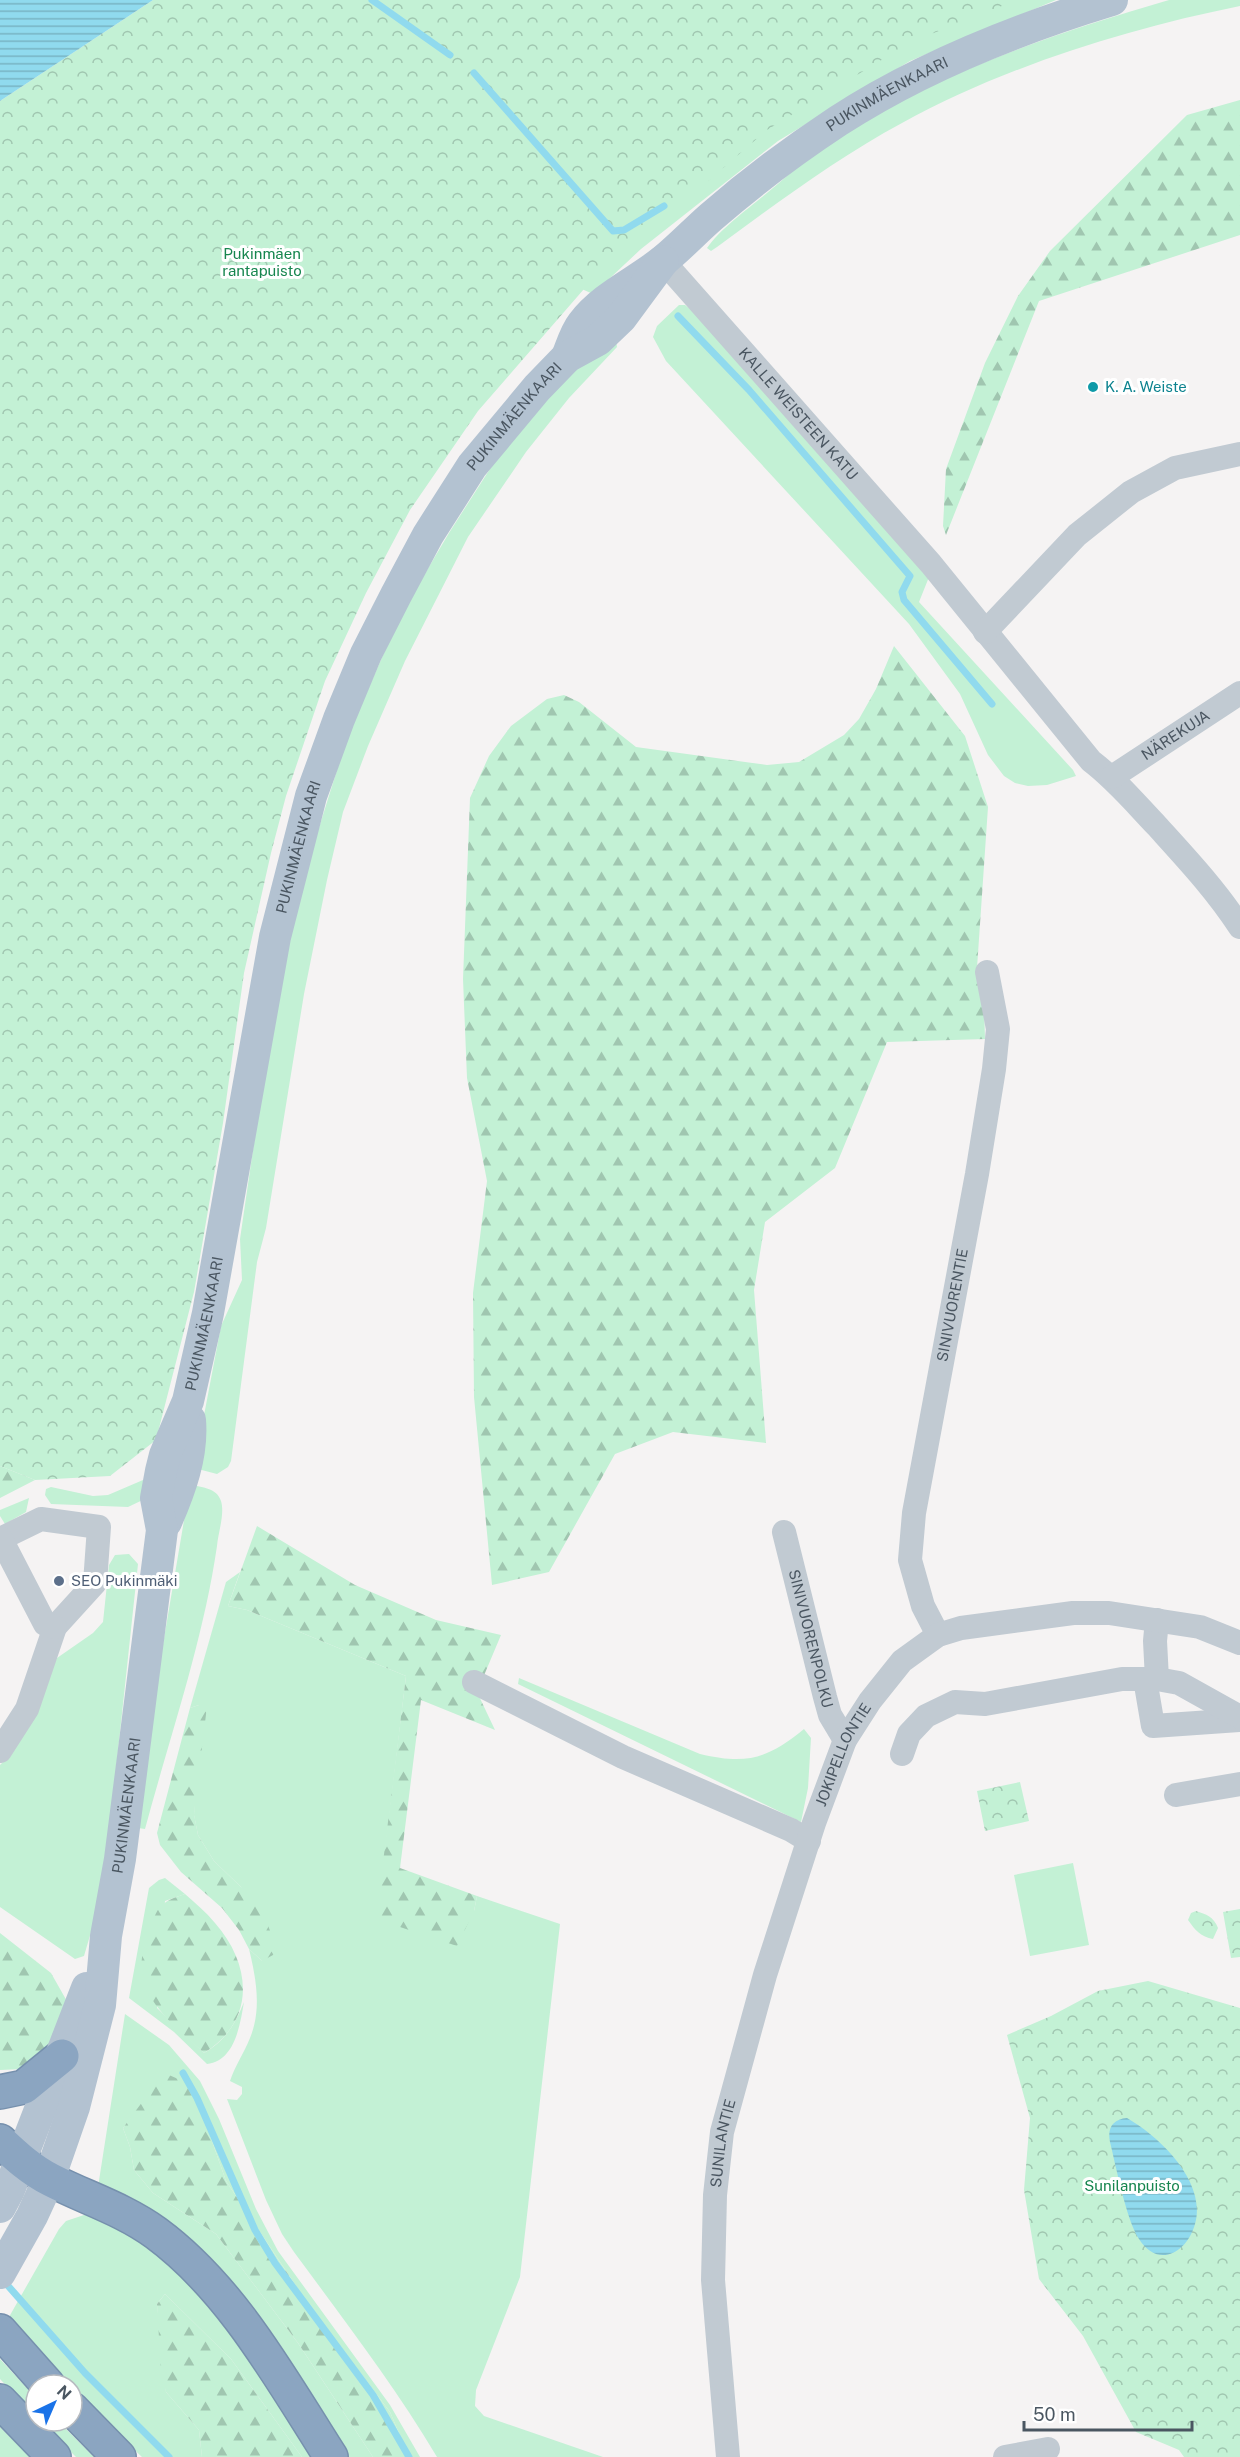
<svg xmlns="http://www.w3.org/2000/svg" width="1240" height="2457" font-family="'Public Sans',sans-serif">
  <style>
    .grass { fill: #c3f1d5 }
    .forest { fill: url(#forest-firs) }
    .park { fill: url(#park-crowns) }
    .water { fill: url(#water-rules) }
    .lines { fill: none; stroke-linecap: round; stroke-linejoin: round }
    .stream { stroke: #90daee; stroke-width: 7 }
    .highway-casing { stroke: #7690ad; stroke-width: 36 }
    .minor { stroke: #c1cad2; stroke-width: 24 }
    .major { stroke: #b3c2d1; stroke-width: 32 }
    .highway { stroke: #8ba5c1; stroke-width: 33 }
    .culture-dot { fill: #0f9aa8; stroke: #fff; stroke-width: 2 }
    .service-dot { fill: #5c6f8a; stroke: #fff; stroke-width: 2 }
    .labels { text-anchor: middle; stroke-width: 6; stroke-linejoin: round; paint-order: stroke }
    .street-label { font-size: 15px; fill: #4a5661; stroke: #fff }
    .park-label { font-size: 15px; fill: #17864f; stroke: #fff }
    .culture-label { font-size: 15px; fill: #0d838f; stroke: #fff; text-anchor: start }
    .service-label { font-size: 15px; fill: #4e5e75; stroke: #fff; text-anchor: start }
  </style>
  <defs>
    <pattern id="forest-firs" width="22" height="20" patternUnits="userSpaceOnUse" patternTransform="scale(1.5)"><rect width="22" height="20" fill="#c3f1d5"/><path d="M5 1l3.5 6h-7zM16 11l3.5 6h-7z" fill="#a0c6b0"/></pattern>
    <pattern id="park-crowns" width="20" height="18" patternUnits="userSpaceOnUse" patternTransform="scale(1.5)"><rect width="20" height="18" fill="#c3f1d5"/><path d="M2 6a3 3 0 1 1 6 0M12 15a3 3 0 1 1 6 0" fill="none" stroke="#a0c6b0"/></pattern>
    <pattern id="water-rules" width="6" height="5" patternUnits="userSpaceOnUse" patternTransform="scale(1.5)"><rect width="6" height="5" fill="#90daee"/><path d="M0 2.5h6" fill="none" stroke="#78b4c4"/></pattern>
  </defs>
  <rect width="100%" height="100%" fill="#f5f3f3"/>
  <path class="grass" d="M 976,0 L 1056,0 L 910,61 L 778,141 L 641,249 L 593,294 L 575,286 L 455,73 Z
    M 1169,0 L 1240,0 L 1240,6 C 1126,29 1004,67 902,123 C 837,158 777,203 717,247 L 711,251 L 707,248 C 720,229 749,208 767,193 C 782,181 796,167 812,155 C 919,78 1044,37 1169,0 Z
    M 679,305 L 685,305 L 699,316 L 929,577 L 919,602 L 1073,770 L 1076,776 L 1047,785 L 1028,786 L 1015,783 L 1004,776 L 988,755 L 960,694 L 909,624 L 666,361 L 653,337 L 657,326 Z
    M 616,340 L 617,347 L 569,398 L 526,452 L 468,537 L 405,661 L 368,746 L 343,812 L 327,880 L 304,994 L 266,1228 L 257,1262 L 231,1461 L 228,1467 L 217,1474 L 194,1468 L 221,1326 L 242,1280 L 240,1239 L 269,1040 L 292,930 L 317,834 L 348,735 L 401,614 L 449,533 L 504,447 L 535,410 L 605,341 Z
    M 150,1477 L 149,1497 L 128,1507 L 51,1504 L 45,1495 L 46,1489 L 51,1487 L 93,1496 L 108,1495 Z
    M 190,1485 C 202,1487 217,1488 221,1501 C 225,1514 218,1533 217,1546 C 203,1642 170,1736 145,1829 L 138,1828 L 149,1727 Z
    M 29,1498 L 26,1512 L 5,1524 L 0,1516 L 0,1510 Z
    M 129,1554 L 138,1564 L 109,1835 L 98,1908 L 84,1956 L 75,1959 L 0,1907 L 0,1765 L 8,1757 L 57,1658 L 93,1633 L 103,1622 L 109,1565 L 115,1555 Z
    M 240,1572 L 228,1606 L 247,1610 L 406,1676 L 377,1919 L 474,1911 L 477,1896 L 560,1924 L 520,2277 L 476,2390 L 475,2406 L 484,2416 L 603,2457 L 437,2457 C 394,2385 344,2320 294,2252 L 282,2234 L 266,2200 L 227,2099 L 237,2100 L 242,2094 L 242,2087 L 230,2081 C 235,2066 244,2053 250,2038 C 262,2009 256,1978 249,1949 L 262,1961 L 241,1887 L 214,1861 L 198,1835 L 194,1815 L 199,1705 L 190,1708 L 226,1582 Z
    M 519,1678 L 700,1754 C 747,1765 767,1759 804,1729 L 811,1738 L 808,1788 L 801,1822 L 518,1684 Z
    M 1073,1863 L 1089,1945 L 1030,1956 L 1014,1875 Z
    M 165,1878 L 185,1894 L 165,1901 L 157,2008 L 204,2053 C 226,2040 235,2024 244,2002 C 240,2025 235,2061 207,2064 L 174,2032 L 129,1998 L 149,1888 L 159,1880 Z
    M 125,2014 L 169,2045 L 200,2081 L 219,2119 L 256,2209 L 278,2251 L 390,2405 L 420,2457 L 409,2457 L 390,2412 L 306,2301 L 226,2181 L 206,2124 L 196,2106 L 141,2106 L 123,2128 L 130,2147 L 134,2170 L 153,2193 L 216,2234 L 298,2343 L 373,2457 L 346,2457 L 287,2364 L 98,2187 Z
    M 90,2213 C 117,2227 144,2241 168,2261 C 225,2308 275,2395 318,2457 L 302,2457 L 231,2359 L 165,2294 L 157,2304 L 166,2392 L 199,2430 L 202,2457 L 142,2457 L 104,2421 L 9,2317 L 59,2229 L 66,2221 Z
    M 0,2359 L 36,2398 L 36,2417 L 0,2379 Z
    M 40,2421 L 58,2421 L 94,2457 L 76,2457 Z
    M 0,2427 L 30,2457 L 0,2457 Z"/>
  <path class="forest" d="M 1240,100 L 1240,235 L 1039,301 L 946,535 L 943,526 L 946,469 L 985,363 L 1018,296 L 1050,251 L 1187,115 Z
    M 894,646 L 965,736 L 988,807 L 977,968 L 984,1005 L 985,1039 L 887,1042 L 835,1168 L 765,1222 L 754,1290 L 766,1443 L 673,1432 L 615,1454 L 549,1572 L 492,1585 L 474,1397 L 473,1293 L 487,1181 L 467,1078 L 463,979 L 470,798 L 489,756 L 511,726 L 547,699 L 564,695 L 579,702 L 636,747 L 767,765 L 799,762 L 844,735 L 859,719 L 876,689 Z
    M 0,1466 L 35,1480 L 0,1498 Z
    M 257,1526 L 355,1585 L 436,1620 L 501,1635 L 477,1692 L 495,1730 L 421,1700 L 400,1868 L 477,1896 L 474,1911 L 457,1946 L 376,1919 L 406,1676 L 247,1610 L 228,1606 Z
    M 199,1705 L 207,1706 L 194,1814 L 198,1835 L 214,1861 L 241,1887 L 264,1915 L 277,1949 L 273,1955 L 262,1961 L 249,1949 L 239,1930 L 222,1908 L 181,1872 L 160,1845 L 157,1833 L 190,1708 Z
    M 185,1894 C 195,1903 206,1912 215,1923 C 252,1965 256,2021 204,2053 C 183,2034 145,2004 142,1973 C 140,1959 144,1945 149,1932 C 157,1907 160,1902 185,1894 Z
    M 0,1933 L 51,1973 L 68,2003 L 50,2049 L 23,2069 L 0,2070 Z
    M 169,2075 L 185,2082 L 206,2124 L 226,2181 L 306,2301 L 390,2412 L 409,2457 L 373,2457 L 298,2343 L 216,2234 L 153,2193 L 134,2170 L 130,2147 L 123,2128 L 157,2082 Z
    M 165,2294 L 231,2359 L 302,2457 L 202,2457 L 199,2430 L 166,2392 L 161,2372 L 157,2304 Z"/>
  <path class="park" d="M 153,0 L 1017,0 L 911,42 L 767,130 L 584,289 L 478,411 L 410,510 L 366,593 L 325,681 L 286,796 L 271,853 L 244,973 L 223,1123 L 194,1292 L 156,1440 L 110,1476 L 35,1480 L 0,1466 L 0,101 Z
    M 1020,1782 L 1029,1821 L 985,1831 L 977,1791 Z
    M 1240,1909 L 1240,1957 L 1231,1958 L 1223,1912 Z
    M 1196,1911 C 1206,1914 1214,1917 1218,1928 L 1213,1939 C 1201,1937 1195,1930 1188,1920 L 1191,1913 Z
    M 1148,1981 L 1240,2008 L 1240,2457 L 1184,2457 L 1179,2450 L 1136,2432 L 1083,2336 L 1039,2279 L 1024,2190 L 1030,2118 L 1007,2035 L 1051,2016 L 1098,1991 Z"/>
  <path class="water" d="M 0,0 L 153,0 L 0,101 Z
    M 1127,2118 C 1160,2137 1207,2182 1195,2224 C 1187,2253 1158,2269 1139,2239 C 1126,2219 1116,2166 1110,2142 C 1107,2128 1113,2119 1127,2118 Z"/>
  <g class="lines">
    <path class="stream" d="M 372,0 L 450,55
      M 474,73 L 613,231 L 624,230 L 664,206
      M 678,316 L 749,390 L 910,576 L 902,592 L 904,600 L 992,704
      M 183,2073 L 197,2098 L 255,2230 L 275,2263 L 373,2395 L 409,2457
      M 2,2279 L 85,2373 L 169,2457"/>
    <g class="highway-casing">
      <path id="highway" d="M 0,2092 L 24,2087 L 62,2056
        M 0,2141 C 16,2156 31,2170 51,2180 C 86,2198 123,2209 156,2233 C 232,2289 281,2379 331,2457
        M 0,2331 L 48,2385
        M 0,2401 L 54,2457
        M 72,2409 L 119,2457"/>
    </g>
    <g class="minor">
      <path id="s1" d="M 663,261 L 931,564 L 1091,761 C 1116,780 1135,803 1157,826 C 1186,858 1216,890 1240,927"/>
      <path d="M 985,632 L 1077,535 L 1131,492 L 1175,468 L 1240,454"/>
      <path id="s2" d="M 1112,777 L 1240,693"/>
      <path id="s3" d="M 784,1532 L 825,1697 L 830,1715 L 845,1740"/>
      <path d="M 0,1539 L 41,1519 L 99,1527 L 95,1583 L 55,1627 L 27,1709 L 0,1751"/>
      <path d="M 1,1539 L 45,1624 L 55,1627"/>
      <path id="s4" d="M 938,1635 L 923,1606 L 910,1560 L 914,1513 L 977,1174 L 994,1069 L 998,1029 L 987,972"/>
      <path d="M 1145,1679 L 1153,1726 L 1240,1720"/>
      <path d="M 1157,1679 L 1155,1641 L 1157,1620"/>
      <path d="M 474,1682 L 623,1757 L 791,1830 L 809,1841"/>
      <path d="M 902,1754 L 909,1734 L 926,1716 L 955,1702 L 985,1704 L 1122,1679 L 1157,1679 L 1179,1683 L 1240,1717"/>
      <path d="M 1176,1795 L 1240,1784"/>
      <path id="s5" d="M 728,2457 L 713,2280 L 715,2195 L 722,2132 L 765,1975 L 814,1823 L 845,1740 L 870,1701 L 902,1661 L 938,1635 L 961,1628 L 1073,1613 L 1109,1613 L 1200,1627 L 1240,1643"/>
      <path d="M 1005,2457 L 1048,2449"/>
    </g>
    <g class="major">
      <path id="s6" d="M 567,357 C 571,347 575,333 582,324 C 603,296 637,282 664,260 C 680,247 695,231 711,217 C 750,183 794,150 838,121 C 921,67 1017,29 1112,0"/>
      <path d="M 166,1522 C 180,1490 193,1455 190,1420"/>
      <path d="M 0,2207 L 9,2190 L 87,1988"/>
      <path id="s7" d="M 0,2273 L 32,2216 L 49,2179 L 74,2107 L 100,2005 L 106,1936 L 120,1859 L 162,1530 L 156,1498 L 161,1471 L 165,1455 L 188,1401 L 208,1313 L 275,937 L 311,796 L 339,719 L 366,654 L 396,595 L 428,535 L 472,466 L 537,388 L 567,357 L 598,340 L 621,318 L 663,261"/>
    </g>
    <use href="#highway" class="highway"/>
  </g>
  <circle class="culture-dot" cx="1093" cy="387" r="6"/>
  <circle class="service-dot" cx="59" cy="1581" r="6"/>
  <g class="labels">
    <g class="street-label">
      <text dy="5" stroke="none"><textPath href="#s6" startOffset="420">PUKINMÄENKAARI</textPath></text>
      <text dy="5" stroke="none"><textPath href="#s1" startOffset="204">KALLE WEISTEEN KATU</textPath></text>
      <text dy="5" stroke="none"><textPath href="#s7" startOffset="1953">PUKINMÄENKAARI</textPath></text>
      <text dy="5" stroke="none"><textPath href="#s2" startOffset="76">NÄREKUJA</textPath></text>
      <text dy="5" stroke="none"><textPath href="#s7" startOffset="1467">PUKINMÄENKAARI</textPath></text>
      <text dy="5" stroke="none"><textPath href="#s4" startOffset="339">SINIVUORENTIE</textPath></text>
      <text dy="5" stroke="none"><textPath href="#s7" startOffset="981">PUKINMÄENKAARI</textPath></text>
      <text dy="5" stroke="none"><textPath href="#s3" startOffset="110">SINIVUORENPOLKU</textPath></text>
      <text dy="5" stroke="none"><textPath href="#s5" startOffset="723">JOKIPELLONTIE</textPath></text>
      <text dy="5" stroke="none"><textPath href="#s7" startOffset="489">PUKINMÄENKAARI</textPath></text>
      <text dy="5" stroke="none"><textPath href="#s5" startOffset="315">SUNILANTIE</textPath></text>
    </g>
    <g class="park-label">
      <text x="262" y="259">Pukinmäen<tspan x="262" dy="17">rantapuisto</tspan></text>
      <text x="1132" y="2191">Sunilanpuisto</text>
    </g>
    <g class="culture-label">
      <text x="1105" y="392">K. A. Weiste</text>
    </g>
    <g class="service-label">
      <text x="71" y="1586">SEO Pukinmäki</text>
    </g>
  </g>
  <g transform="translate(54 2403) rotate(44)"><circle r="28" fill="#ffffff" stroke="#b7bbc0" stroke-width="1.5"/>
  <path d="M0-4.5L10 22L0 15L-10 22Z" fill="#1a73e8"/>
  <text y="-9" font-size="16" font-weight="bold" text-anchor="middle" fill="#4a5661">N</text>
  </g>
  <path d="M1024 2421v9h168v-9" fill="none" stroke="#4a5661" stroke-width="3"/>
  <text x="1033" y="2421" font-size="18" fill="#4a5661" stroke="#ffffff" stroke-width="4.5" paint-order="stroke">50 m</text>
</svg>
